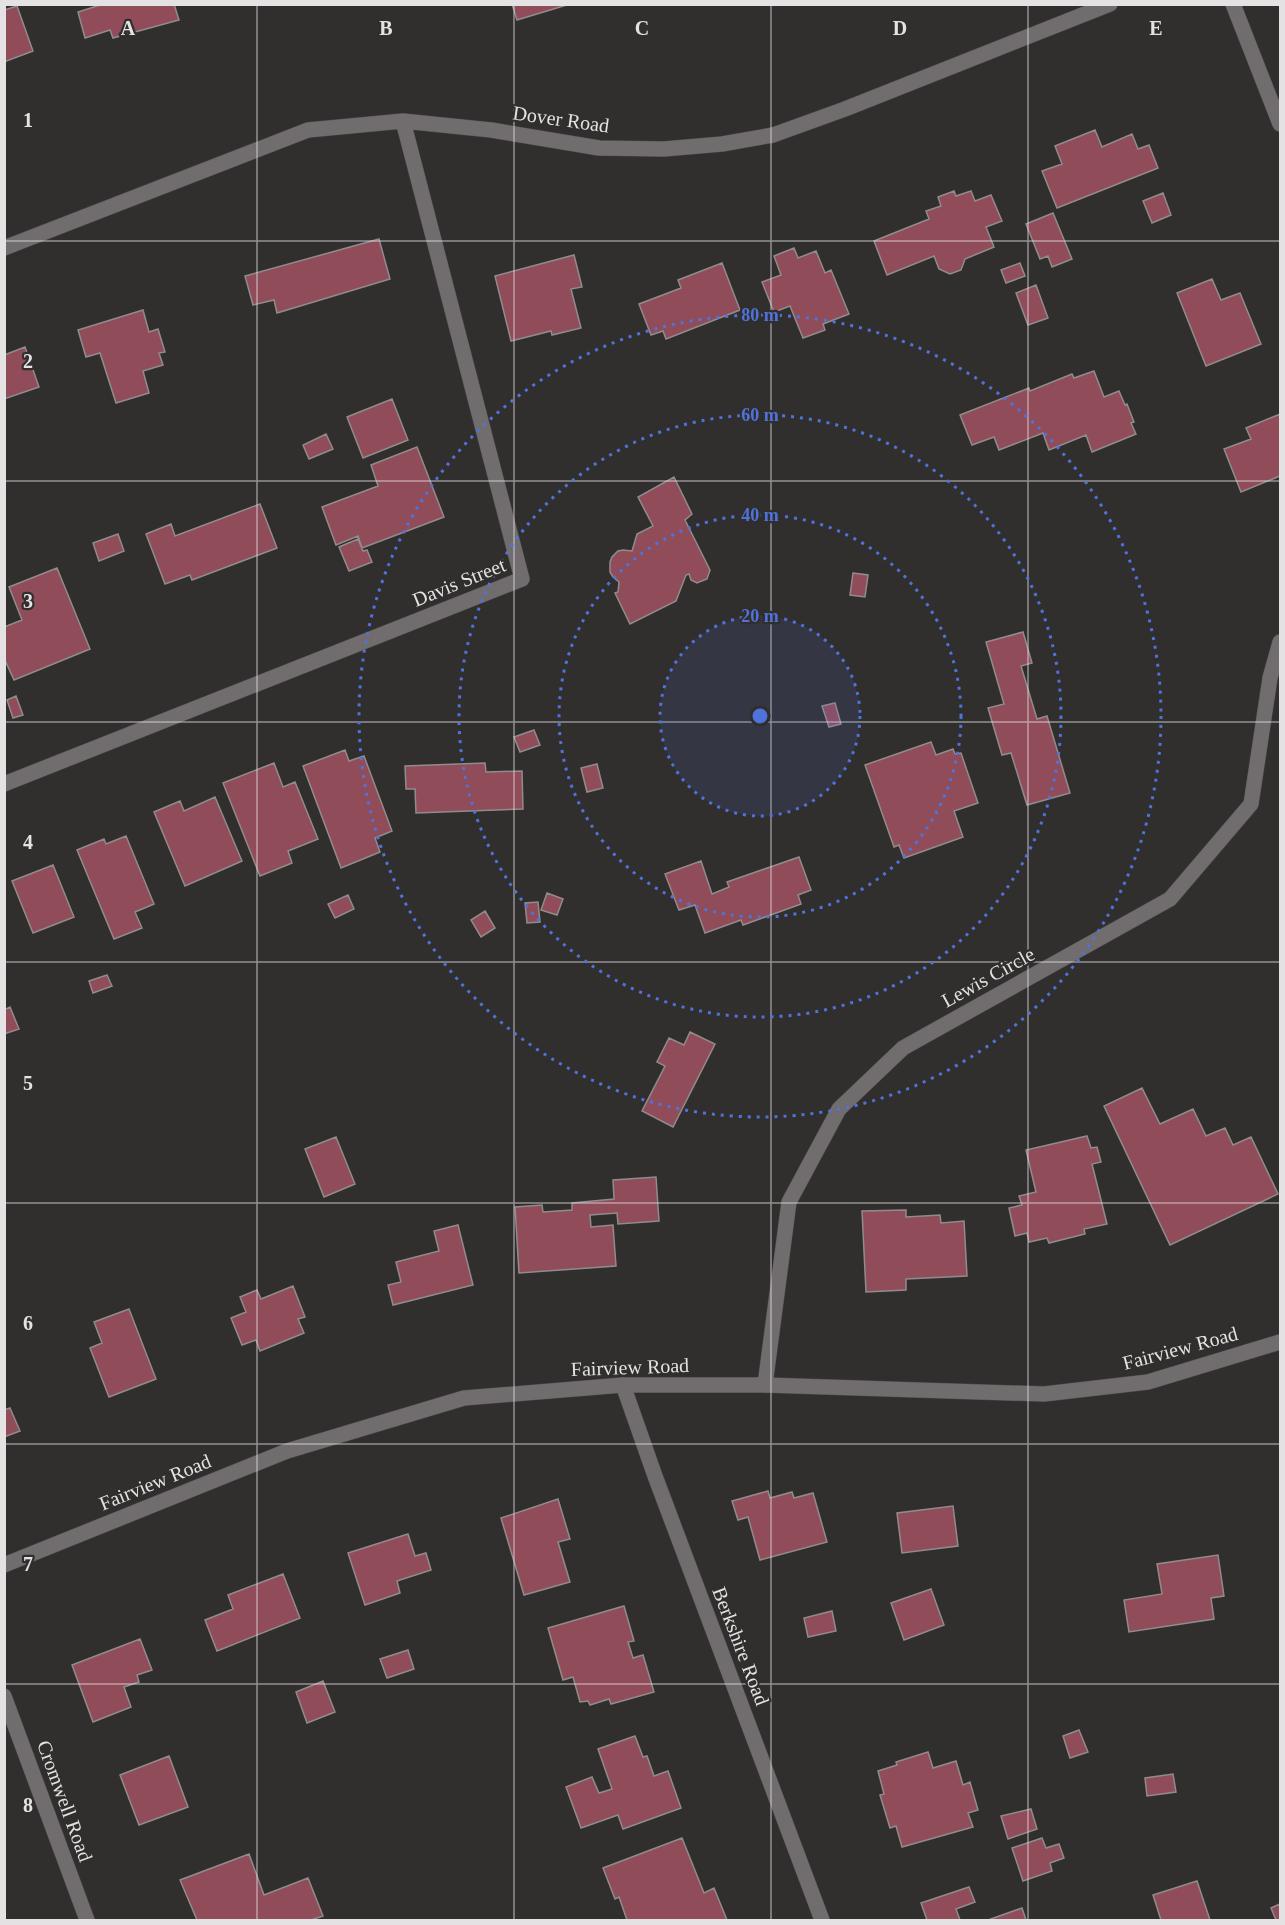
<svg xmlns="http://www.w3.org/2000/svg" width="1285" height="1925" font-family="'Times New Roman',serif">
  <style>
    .building { fill: #914c5a; stroke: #908c8d; stroke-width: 1.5 }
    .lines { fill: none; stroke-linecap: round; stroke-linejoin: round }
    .street-casing { stroke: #4e4b4b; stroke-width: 16 }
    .secondary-casing { stroke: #4e4b4b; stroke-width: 16 }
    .street { stroke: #716d6e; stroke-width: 15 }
    .secondary { stroke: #716d6e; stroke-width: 15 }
    .grid { fill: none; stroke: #e4e2e3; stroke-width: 1.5; stroke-opacity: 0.55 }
    .ring { fill: none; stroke: #4f73db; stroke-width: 3; stroke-dasharray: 3 6 }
    .labels { text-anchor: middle; stroke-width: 4.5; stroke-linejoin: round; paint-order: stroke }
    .street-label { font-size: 20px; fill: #e4e2e3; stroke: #312e2e }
    .grid-label { font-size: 20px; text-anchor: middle; font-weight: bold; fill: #e4e2e3; stroke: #312e2e; stroke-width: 4.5; stroke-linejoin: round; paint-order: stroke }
    .centre { fill: #4f73db; stroke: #312e2e; stroke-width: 3 }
    .ring-label { font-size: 18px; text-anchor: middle; font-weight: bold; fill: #4f73db; stroke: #312e2e; stroke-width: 4.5; stroke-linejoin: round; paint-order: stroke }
  </style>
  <rect width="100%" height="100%" fill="#312e2e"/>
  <path class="building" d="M 174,4 L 179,20 L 113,38 L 110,30 L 85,38 L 78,12 L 103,4 Z
    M 512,4 L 570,4 L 517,20 Z
    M 17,6 L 33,51 L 4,62 L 4,10 Z
    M 1095,130 L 1102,147 L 1132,134 L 1138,149 L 1149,145 L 1158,168 L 1057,208 L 1042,171 L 1062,164 L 1055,146 Z
    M 954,191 L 956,196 L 971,191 L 975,201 L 991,195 L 1002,221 L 986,227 L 994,247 L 965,259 L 961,270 L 950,274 L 939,269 L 934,256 L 887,275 L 874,241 L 929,219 L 926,211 L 941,206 L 938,197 Z
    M 1163,193 L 1171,215 L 1152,223 L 1143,201 Z
    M 1053,213 L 1072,259 L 1052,267 L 1048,256 L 1040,259 L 1026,224 Z
    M 379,239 L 390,279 L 277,313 L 274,300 L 253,305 L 245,276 Z
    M 794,248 L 798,258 L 816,251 L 825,273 L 831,270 L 849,314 L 823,324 L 825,330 L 803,338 L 790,306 L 774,312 L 762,282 L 781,275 L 774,256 Z
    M 574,255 L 582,287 L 571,289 L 581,328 L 552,335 L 551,331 L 511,341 L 495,276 Z
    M 722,263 L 740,310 L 666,339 L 663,331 L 651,335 L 639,304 L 681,288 L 678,280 Z
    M 1020,263 L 1025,276 L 1006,283 L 1001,270 Z
    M 1212,279 L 1221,300 L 1240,293 L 1261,344 L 1206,366 L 1177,293 Z
    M 1036,285 L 1048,318 L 1028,325 L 1016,293 Z
    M 143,310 L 149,332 L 158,329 L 165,352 L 159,353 L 163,365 L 143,371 L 149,393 L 116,403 L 100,353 L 86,357 L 78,330 Z
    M 25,347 L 39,387 L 4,399 L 4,355 Z
    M 1094,371 L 1104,397 L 1119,391 L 1125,405 L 1127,404 L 1134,422 L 1131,423 L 1136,434 L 1092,452 L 1086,435 L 1049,450 L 1043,433 L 999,450 L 994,437 L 972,445 L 960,415 L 1029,388 L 1030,391 L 1072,374 L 1074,378 Z
    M 392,399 L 408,440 L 363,458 L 347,417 Z
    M 1280,414 L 1280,476 L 1241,492 L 1224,449 L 1251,439 L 1246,428 Z
    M 326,434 L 333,449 L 309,459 L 303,445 Z
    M 417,447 L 444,517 L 362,548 L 358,536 L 336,545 L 322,507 L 378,486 L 371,465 Z
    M 674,477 L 692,514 L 685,520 L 710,570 L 707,579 L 697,583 L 691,580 L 689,574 L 686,575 L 676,601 L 630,624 L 615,593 L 618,592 L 619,582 L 613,577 L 610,572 L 610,562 L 612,557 L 618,551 L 623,550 L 632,551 L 637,534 L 653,526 L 638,497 Z
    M 260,504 L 277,548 L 192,580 L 190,575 L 165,584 L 146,534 L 171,524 L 175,536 Z
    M 118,534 L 124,551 L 99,561 L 93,543 Z
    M 358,539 L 363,551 L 367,550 L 372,562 L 349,571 L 339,547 Z
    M 57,568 L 90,649 L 14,680 L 4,658 L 4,627 L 22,620 L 9,587 Z
    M 853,573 L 868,575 L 865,597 L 850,595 Z
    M 1023,632 L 1032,663 L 1021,666 L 1037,719 L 1047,716 L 1070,793 L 1027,805 L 1011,753 L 1002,755 L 988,708 L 1004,704 L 986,642 Z
    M 16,696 L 23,715 L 13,718 L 7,700 Z
    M 835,703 L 841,724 L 829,727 L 822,706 Z
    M 534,730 L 540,745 L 520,752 L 514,737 Z
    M 931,742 L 936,755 L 953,749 L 955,754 L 961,753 L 978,803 L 954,811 L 963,837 L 904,858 L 899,845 L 894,847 L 865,765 Z
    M 345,750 L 349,761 L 364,756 L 392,831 L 375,838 L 380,852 L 341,868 L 303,766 Z
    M 274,763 L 283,787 L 295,782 L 318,839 L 288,851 L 292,863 L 260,876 L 223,783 Z
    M 485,763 L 486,772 L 522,771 L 523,809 L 416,813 L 415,789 L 406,789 L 405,766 Z
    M 597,764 L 603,788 L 587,792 L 581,768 Z
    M 215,797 L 242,861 L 185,886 L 154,812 L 180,801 L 184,811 Z
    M 126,836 L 154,904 L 135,912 L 142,928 L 114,939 L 77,850 L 104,839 L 106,844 Z
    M 799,857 L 811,890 L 798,895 L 801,904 L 743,925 L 741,920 L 705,933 L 695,905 L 679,910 L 665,874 L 701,861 L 712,894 L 729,887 L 727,882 Z
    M 53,865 L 74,917 L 33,933 L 12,881 Z
    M 547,893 L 563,899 L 557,915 L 541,910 Z
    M 348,895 L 354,909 L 335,918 L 328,904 Z
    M 538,902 L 540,922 L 527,923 L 525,903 Z
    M 485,911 L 495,928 L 481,937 L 471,920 Z
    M 107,975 L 112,986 L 93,993 L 89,981 Z
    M 10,1007 L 19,1029 L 4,1034 L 4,1010 Z
    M 690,1032 L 715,1044 L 673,1127 L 642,1111 L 665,1066 L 657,1062 L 669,1038 L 684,1045 Z
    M 1142,1088 L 1160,1124 L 1193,1109 L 1206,1136 L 1225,1128 L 1233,1145 L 1251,1137 L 1278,1194 L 1170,1245 L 1104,1106 Z
    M 1087,1136 L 1091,1148 L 1097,1147 L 1101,1162 L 1092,1164 L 1107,1224 L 1084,1229 L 1085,1234 L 1049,1243 L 1047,1238 L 1029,1242 L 1027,1233 L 1015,1236 L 1009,1208 L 1022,1205 L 1019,1196 L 1036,1192 L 1026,1150 Z
    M 336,1137 L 355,1184 L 324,1197 L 305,1149 Z
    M 656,1177 L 659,1221 L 618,1224 L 617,1213 L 590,1215 L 591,1227 L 613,1225 L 616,1266 L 519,1273 L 515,1207 L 542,1205 L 543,1212 L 572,1210 L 572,1203 L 614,1199 L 613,1180 Z
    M 906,1210 L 906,1217 L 940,1215 L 941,1223 L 964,1221 L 967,1276 L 906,1279 L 906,1290 L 866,1292 L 862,1211 Z
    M 458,1225 L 473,1285 L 393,1305 L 388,1285 L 401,1282 L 396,1262 L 439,1251 L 434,1231 Z
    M 293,1286 L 305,1317 L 298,1319 L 304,1333 L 260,1351 L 256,1340 L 242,1345 L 231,1318 L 246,1312 L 240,1297 L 257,1290 L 261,1299 Z
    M 129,1309 L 156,1379 L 109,1397 L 90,1348 L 102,1343 L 94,1322 Z
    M 10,1408 L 20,1431 L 4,1437 L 4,1410 Z
    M 768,1491 L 770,1498 L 792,1492 L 794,1498 L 813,1493 L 827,1542 L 760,1560 L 748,1517 L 738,1520 L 732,1501 Z
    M 558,1499 L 570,1539 L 558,1542 L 570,1582 L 524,1595 L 501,1518 Z
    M 953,1506 L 958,1546 L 902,1553 L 897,1513 Z
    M 408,1534 L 415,1556 L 426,1553 L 431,1570 L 397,1581 L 400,1593 L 365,1605 L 348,1553 Z
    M 1218,1555 L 1224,1596 L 1211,1598 L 1214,1619 L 1129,1632 L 1124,1600 L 1162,1594 L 1157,1564 Z
    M 283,1574 L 300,1618 L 217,1651 L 205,1620 L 233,1609 L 228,1595 Z
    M 931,1589 L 944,1625 L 904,1640 L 891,1603 Z
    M 624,1606 L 634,1641 L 628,1642 L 633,1658 L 643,1655 L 654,1692 L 611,1704 L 609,1699 L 590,1705 L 588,1701 L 580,1702 L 573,1677 L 563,1680 L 548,1628 Z
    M 832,1611 L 836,1631 L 808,1637 L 804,1618 Z
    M 140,1639 L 152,1670 L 137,1675 L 139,1682 L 124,1687 L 131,1707 L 93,1722 L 72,1665 Z
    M 408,1650 L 414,1669 L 387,1678 L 380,1659 Z
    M 323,1681 L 335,1712 L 307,1723 L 296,1692 Z
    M 1079,1730 L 1088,1752 L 1070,1758 L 1063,1736 Z
    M 635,1736 L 643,1757 L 647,1756 L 654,1776 L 668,1771 L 681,1808 L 623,1829 L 618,1815 L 581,1828 L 566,1787 L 592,1777 L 599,1793 L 612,1789 L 598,1749 Z
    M 928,1752 L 933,1768 L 956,1761 L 963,1785 L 970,1782 L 978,1810 L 968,1813 L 973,1827 L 902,1847 L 896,1826 L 890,1828 L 880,1795 L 884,1794 L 878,1771 L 897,1765 L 896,1762 Z
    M 169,1756 L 188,1807 L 139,1825 L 120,1775 Z
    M 1173,1774 L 1176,1792 L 1147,1796 L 1145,1778 Z
    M 1031,1809 L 1037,1829 L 1008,1839 L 1001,1816 Z
    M 682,1838 L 704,1893 L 714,1888 L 727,1920 L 627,1920 L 619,1897 L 615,1899 L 603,1868 Z
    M 1042,1838 L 1046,1848 L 1059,1844 L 1064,1858 L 1050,1863 L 1052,1871 L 1023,1881 L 1012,1848 Z
    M 249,1854 L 264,1895 L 308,1878 L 323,1916 L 311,1920 L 197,1920 L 180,1880 Z
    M 1197,1881 L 1210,1920 L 1161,1920 L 1153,1895 Z
    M 969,1887 L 975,1902 L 956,1909 L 960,1920 L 927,1920 L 921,1903 Z
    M 1280,1904 L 1280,1920 L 1276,1920 L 1271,1908 Z
    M 1022,1908 L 1026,1920 L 988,1920 Z"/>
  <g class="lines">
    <g class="street-casing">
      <path id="street" d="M 1233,4 L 1280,124
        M 4,248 L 308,130 L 403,121 L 491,130 L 599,148 L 664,149 L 722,144 L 773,135 L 845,109 L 1110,4
        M 4,784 L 522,579 L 403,121
        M 623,1385 L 655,1476 L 822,1920
        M 765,1385 L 789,1202 L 839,1109 L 903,1048 L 1170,899 L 1251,804 L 1270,678 L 1280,642
        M 4,1696 L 87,1920"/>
    </g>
    <g class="secondary-casing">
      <path id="secondary" d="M 4,1565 L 287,1451 L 464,1398 L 623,1385 L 765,1385 L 1044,1394 L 1148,1382 L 1280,1342"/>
    </g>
    <use href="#street" class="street"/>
    <use href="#secondary" class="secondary"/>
  </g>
  <path class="grid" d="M 257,4 L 257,1920M 514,4 L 514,1920M 771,4 L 771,1920M 1028,4 L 1028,1920M 4,241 L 1280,241M 4,481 L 1280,481M 4,722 L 1280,722M 4,962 L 1280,962M 4,1203 L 1280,1203M 4,1444 L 1280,1444M 4,1684 L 1280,1684"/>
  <circle cx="760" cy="716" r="100" fill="#4f73db" fill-opacity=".12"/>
  <g class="ring">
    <circle cx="760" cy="716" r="100"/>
    <circle cx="760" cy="716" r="201"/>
    <circle cx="760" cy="716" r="301"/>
    <circle cx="760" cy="716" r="401"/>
  </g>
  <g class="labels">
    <g class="street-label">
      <text transform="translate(561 119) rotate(8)" y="7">Dover Road</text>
      <text transform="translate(459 582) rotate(-22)" y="7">Davis Street</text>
      <text transform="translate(988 977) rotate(-29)" y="7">Lewis Circle</text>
      <text transform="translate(1180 1348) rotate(-15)" y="7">Fairview Road</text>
      <text transform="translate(630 1367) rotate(-2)" y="7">Fairview Road</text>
      <text transform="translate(155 1482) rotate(-22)" y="7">Fairview Road</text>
      <text transform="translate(741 1646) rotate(69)" y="7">Berkshire Road</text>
      <text transform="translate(65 1801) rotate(70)" y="7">Cromwell Road</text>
    </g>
  </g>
  <g class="grid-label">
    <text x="128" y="35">A</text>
    <text x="386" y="35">B</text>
    <text x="642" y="35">C</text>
    <text x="900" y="35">D</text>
    <text x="1156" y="35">E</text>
    <text x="28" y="127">1</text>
    <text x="28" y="368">2</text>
    <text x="28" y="608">3</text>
    <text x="28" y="849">4</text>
    <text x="28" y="1090">5</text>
    <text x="28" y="1330">6</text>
    <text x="28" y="1571">7</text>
    <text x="28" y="1812">8</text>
  </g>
  <circle cx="760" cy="716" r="9" class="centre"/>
  <g class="ring-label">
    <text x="760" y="321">80 m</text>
    <text x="760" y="421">60 m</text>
    <text x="760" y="521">40 m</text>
    <text x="760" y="622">20 m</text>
  </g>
  <rect width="1285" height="1925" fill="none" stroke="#e4e2e3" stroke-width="12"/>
</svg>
